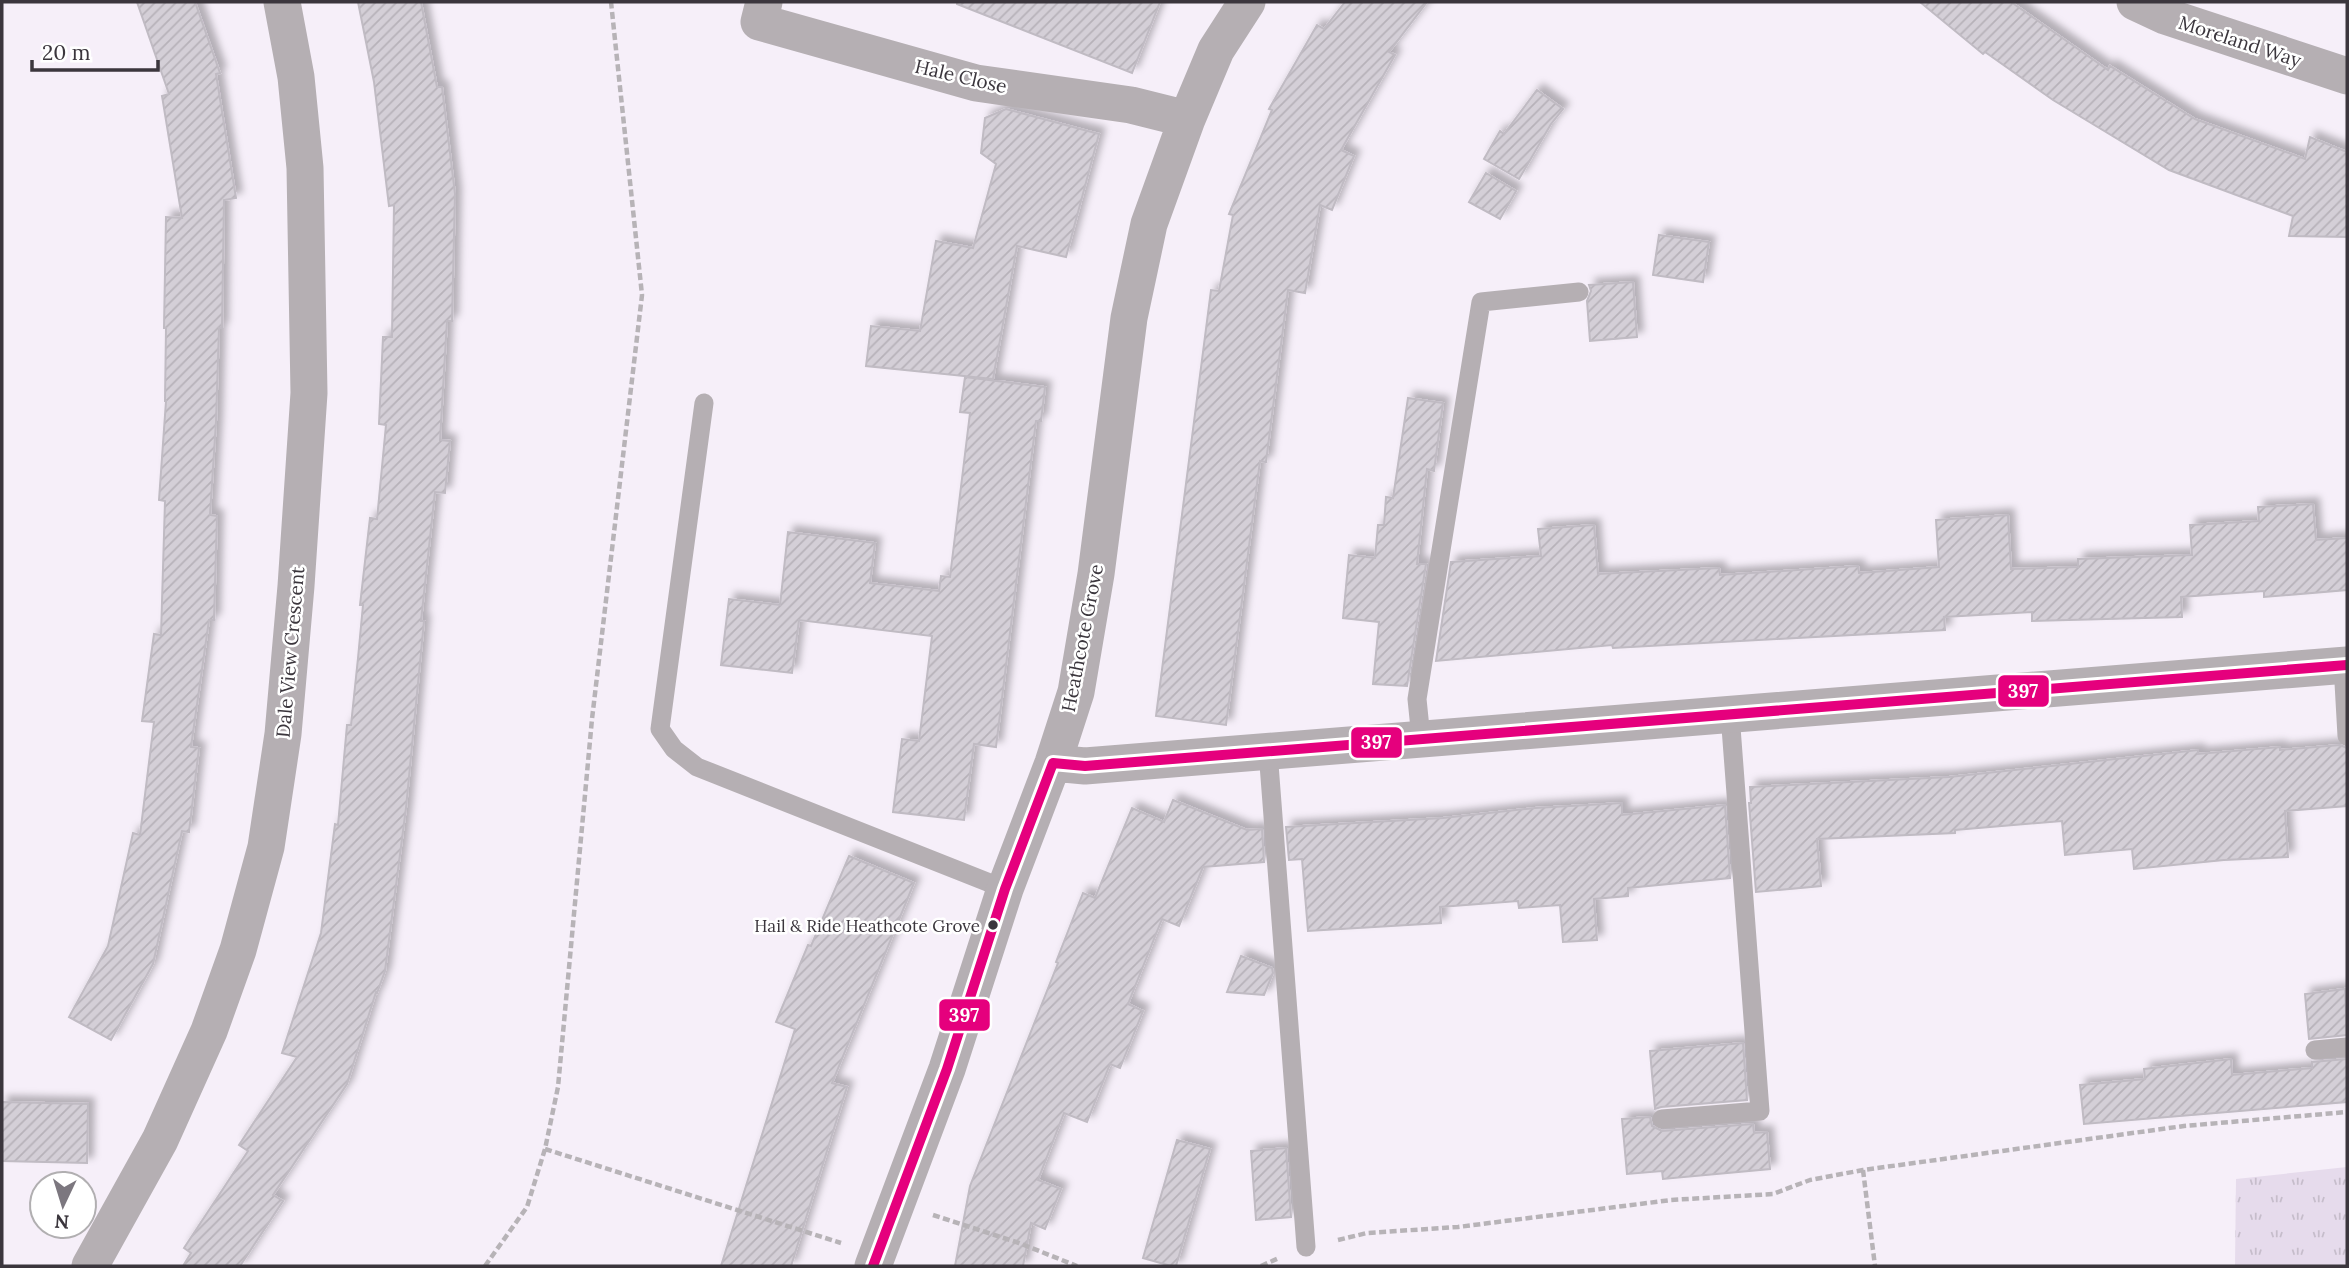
<svg xmlns="http://www.w3.org/2000/svg" width="2349" height="1268" font-family="Lora,serif">
  <style>
    .grass { fill: url(#grass-tufts) }
    .building { fill: url(#building-hatch); stroke: #c0bbc3; stroke-width: 2; filter: url(#shadow) }
    .lines { fill: none; stroke-linecap: round; stroke-linejoin: round }
    .path { stroke: #b7b3b7; stroke-width: 4.5; stroke-dasharray: 7 3.5; stroke-linecap: butt }
    .lane { stroke: #b5afb3; stroke-width: 19 }
    .street { stroke: #b5afb3; stroke-width: 37 }
    .bus-1-casing { stroke: #fff; stroke-width: 16 }
    .bus-1 { stroke: #e5007d; stroke-width: 10 }
    .bus-dot { fill: #3b363d; stroke: #fff; stroke-width: 2.5 }
    .labels { text-anchor: middle; stroke-width: 5; stroke-linejoin: round; paint-order: stroke }
    .bus-label { font-size: 17px; fill: #3b363d; stroke: #fff; text-anchor: end }
    .street-label { font-size: 19px; fill: #3b363d; stroke: #fff }
    .line-badge { stroke: #fff; stroke-width: 2.5 }
    .badge-label { font-size: 19px; text-anchor: middle; font-weight: bold; fill: #fff }
  </style>
  <defs>
    <pattern id="grass-tufts" width="24" height="20" patternUnits="userSpaceOnUse" patternTransform="scale(1.75)"><rect width="24" height="20" fill="#e6dbec"/><path d="M3 7l-1-3M5 7V3M7 7l1-3M15 17l-1-3M17 17v-4M19 17l1-3" fill="none" stroke="#c6bdcb"/></pattern>
    <pattern id="building-hatch" width="6" height="6" patternUnits="userSpaceOnUse" patternTransform="scale(1.75)"><rect width="6" height="6" fill="#d4cfd7"/><path d="M-1 1l2-2M0 6l6-6M5 7l2-2" fill="none" stroke="#b7b2b9"/></pattern>
    <filter id="shadow"><feDropShadow dx="6" dy="-6" stdDeviation="3.5" flood-color="#0004"/></filter>
  </defs>
  <rect width="100%" height="100%" fill="#f6eff9"/>
  <path class="grass" d="M 2347,1167 L 2347,1266 L 2235,1266 L 2236,1179 Z"/>
  <path class="building" d="M 137,2 L 195,2 L 220,73 L 216,74 L 236,198 L 224,200 L 222,328 L 219,328 L 216,422 L 210,515 L 217,516 L 214,620 L 209,620 L 191,747 L 199,748 L 189,832 L 182,831 L 153,964 L 111,1040 L 69,1017 L 108,946 L 133,833 L 140,835 L 154,722 L 142,721 L 154,634 L 161,635 L 165,501 L 159,500 L 166,401 L 165,401 L 166,328 L 164,328 L 166,217 L 182,218 L 162,96 L 169,94 Z
    M 358,2 L 421,2 L 437,87 L 442,87 L 455,194 L 452,321 L 447,321 L 440,440 L 450,441 L 445,493 L 435,492 L 421,621 L 424,621 L 406,808 L 385,971 L 377,993 L 376,992 L 347,1084 L 273,1195 L 283,1201 L 240,1266 L 183,1266 L 191,1253 L 184,1248 L 248,1151 L 239,1145 L 297,1057 L 282,1053 L 321,933 L 335,824 L 338,825 L 347,725 L 351,725 L 358,658 L 363,605 L 360,605 L 370,518 L 377,519 L 386,425 L 379,424 L 383,337 L 392,337 L 394,205 L 389,206 L 374,82 Z
    M 957,2 L 1160,2 L 1132,73 L 957,4 Z
    M 1345,2 L 1427,2 L 1389,52 L 1395,55 L 1341,150 L 1354,156 L 1332,210 L 1320,205 L 1305,293 L 1288,290 L 1266,462 L 1260,461 L 1226,725 L 1156,716 L 1211,290 L 1219,291 L 1233,215 L 1229,214 L 1272,110 L 1269,109 L 1317,25 L 1324,29 Z
    M 1920,2 L 2011,2 L 2108,70 L 2110,66 L 2195,119 L 2305,159 L 2310,137 L 2347,152 L 2347,237 L 2289,236 L 2293,216 L 2169,170 L 2053,100 L 1985,52 L 1983,54 Z
    M 1537,90 L 1563,109 L 1551,124 L 1519,179 L 1484,159 L 1500,131 L 1504,134 Z
    M 1006,109 L 1099,134 L 1066,257 L 1017,246 L 993,379 L 866,366 L 871,326 L 920,331 L 936,241 L 973,248 L 996,164 L 981,153 L 985,118 Z
    M 1486,173 L 1516,191 L 1500,219 L 1469,202 Z
    M 1659,235 L 1709,242 L 1703,282 L 1653,275 Z
    M 1633,282 L 1637,337 L 1590,341 L 1587,301 L 1591,291 L 1589,285 Z
    M 965,377 L 1045,387 L 1041,421 L 1036,421 L 996,747 L 974,744 L 964,820 L 893,812 L 902,739 L 919,741 L 932,636 L 799,620 L 792,673 L 721,665 L 729,599 L 780,605 L 788,532 L 875,543 L 870,583 L 939,591 L 941,576 L 950,577 L 970,413 L 960,412 Z
    M 1408,398 L 1443,403 L 1434,471 L 1427,469 L 1417,564 L 1426,564 L 1407,686 L 1373,684 L 1379,622 L 1343,618 L 1349,555 L 1375,558 L 1378,525 L 1384,525 L 1386,497 L 1393,498 Z
    M 2313,504 L 2316,540 L 2347,538 L 2347,590 L 2264,597 L 2264,591 L 2181,597 L 2182,617 L 2032,621 L 2032,612 L 1944,617 L 1945,630 L 1613,648 L 1612,645 L 1436,661 L 1451,562 L 1541,556 L 1538,529 L 1594,525 L 1598,574 L 1719,568 L 1720,575 L 1858,566 L 1859,573 L 1939,567 L 1936,520 L 2008,515 L 2011,569 L 2078,567 L 2078,559 L 2192,555 L 2190,525 L 2259,521 L 2258,507 Z
    M 2340,745 L 2347,748 L 2347,806 L 2285,811 L 2288,857 L 2224,860 L 2134,869 L 2132,849 L 2065,855 L 2062,821 L 1955,830 L 1955,833 L 1817,839 L 1821,886 L 1756,892 L 1749,803 L 1751,803 L 1750,787 L 1949,777 L 2198,750 L 2198,754 L 2280,747 L 2280,750 Z
    M 1173,800 L 1247,830 L 1262,829 L 1264,862 L 1203,867 L 1179,926 L 1162,919 L 1128,1004 L 1143,1011 L 1120,1068 L 1110,1064 L 1087,1122 L 1064,1113 L 1038,1180 L 1061,1189 L 1045,1229 L 1031,1223 L 1023,1266 L 955,1266 L 970,1186 L 1058,963 L 1056,962 L 1083,893 L 1095,898 L 1132,808 L 1164,822 Z
    M 1622,803 L 1622,815 L 1725,805 L 1730,878 L 1628,888 L 1628,896 L 1594,899 L 1597,940 L 1563,942 L 1560,905 L 1519,908 L 1518,901 L 1440,907 L 1441,923 L 1308,931 L 1302,859 L 1289,860 L 1286,827 L 1443,818 L 1535,808 Z
    M 849,856 L 914,883 L 832,1083 L 847,1087 L 791,1266 L 721,1266 L 795,1029 L 776,1022 L 808,945 L 811,946 Z
    M 1241,956 L 1272,968 L 1273,973 L 1264,995 L 1227,992 Z
    M 2345,989 L 2347,1035 L 2309,1039 L 2305,994 Z
    M 1743,1043 L 1747,1100 L 1661,1107 L 1655,1109 L 1650,1051 Z
    M 2231,1059 L 2232,1075 L 2312,1068 L 2312,1062 L 2347,1059 L 2347,1102 L 2084,1124 L 2080,1085 L 2145,1079 L 2144,1069 Z
    M 2,1102 L 88,1104 L 87,1163 L 2,1161 Z
    M 1650,1117 L 1652,1126 L 1662,1131 L 1753,1124 L 1754,1133 L 1767,1132 L 1770,1169 L 1663,1179 L 1662,1171 L 1627,1174 L 1622,1119 Z
    M 1177,1140 L 1210,1149 L 1176,1266 L 1171,1266 L 1143,1258 Z
    M 1286,1148 L 1291,1217 L 1256,1220 L 1251,1151 Z"/>
  <g class="lines">
    <path class="path" d="M 545,1149 L 841,1243
      M 1863,1170 L 1875,1266
      M 933,1215 L 1019,1243 L 1077,1266
      M 1338,1240 L 1367,1233 L 1458,1227 L 1671,1200 L 1773,1194 L 1810,1180 L 1863,1170 L 2184,1126 L 2347,1112
      M 485,1266 L 527,1207 L 545,1149 L 558,1087 L 592,719 L 642,295 L 611,2
      M 1261,1266 L 1279,1258"/>
    <path class="lane" d="M 704,403 L 660,729 L 674,749 L 697,767 L 1005,889
      M 2343,665 L 2347,736
      M 1421,738 L 1417,699 L 1481,302 L 1579,292
      M 1268,751 L 1306,1247
      M 2315,1050 L 2347,1047
      M 1662,1119 L 1760,1111 L 1730,714"/>
    <path class="street" d="M 764,2 L 759,22 L 976,83 L 1131,105 L 1187,119
      M 2135,2 L 2165,16 L 2347,76
      M 1053,763 L 1085,766 L 2347,665
      M 90,1266 L 160,1140 L 209,1031 L 238,950 L 266,847 L 283,734 L 296,586 L 309,393 L 305,168 L 296,77 L 282,2
      M 873,1266 L 947,1069 L 1005,889 L 1053,763 L 1076,692 L 1096,574 L 1129,318 L 1149,224 L 1187,119 L 1216,50 L 1247,2"/>
    <g class="bus-1-casing">
      <path id="bus-1" d="M 1053,763 L 1085,766 L 2347,665
        M 873,1266 L 947,1069 L 1005,889 L 1053,763"/>
    </g>
    <use href="#bus-1" class="bus-1"/>
  </g>
  <circle class="bus-dot" cx="993" cy="925" r="6"/>
  <g class="labels">
    <g class="bus-label">
      <text x="980" y="932">Hail &amp; Ride Heathcote Grove</text>
    </g>
    <g class="street-label">
      <text transform="translate(2240 41) rotate(18)" y="7">Moreland Way</text>
      <text transform="translate(961 76) rotate(13)" y="7">Hale Close</text>
      <text transform="translate(1082 638) rotate(-79)" y="7">Heathcote Grove</text>
      <text transform="translate(290 652) rotate(-85)" y="7">Dale View Crescent</text>
    </g>
  </g>
  <g class="line-badge">
    <rect x="1997" y="674" width="53" height="34" rx="7" fill="#e5007d"/>
    <rect x="1350" y="726" width="53" height="33" rx="7" fill="#e5007d"/>
    <rect x="938" y="998" width="53" height="34" rx="7" fill="#e5007d"/>
  </g>
  <g class="badge-label">
    <text x="2023" y="698">397</text>
    <text x="1376" y="749">397</text>
    <text x="964" y="1022">397</text>
  </g>
  <rect width="2349" height="1268" fill="none" stroke="#3b363d" stroke-width="7"/>
  <g transform="translate(63 1205) rotate(184)"><circle r="33" fill="#ffffff" stroke="#b1afb1" stroke-width="2"/>
  <path d="M0-5L12 26L0 18L-12 26Z" fill="#7c777f"/>
  <text y="-10" font-size="19" font-weight="bold" text-anchor="middle" fill="#3b363d">N</text>
  </g>
  <path d="M32 60v10h126v-10" fill="none" stroke="#3b363d" stroke-width="3.5"/>
  <text x="42" y="60" font-size="21" fill="#3b363d" stroke="#ffffff" stroke-width="5" paint-order="stroke">20 m</text>
</svg>
